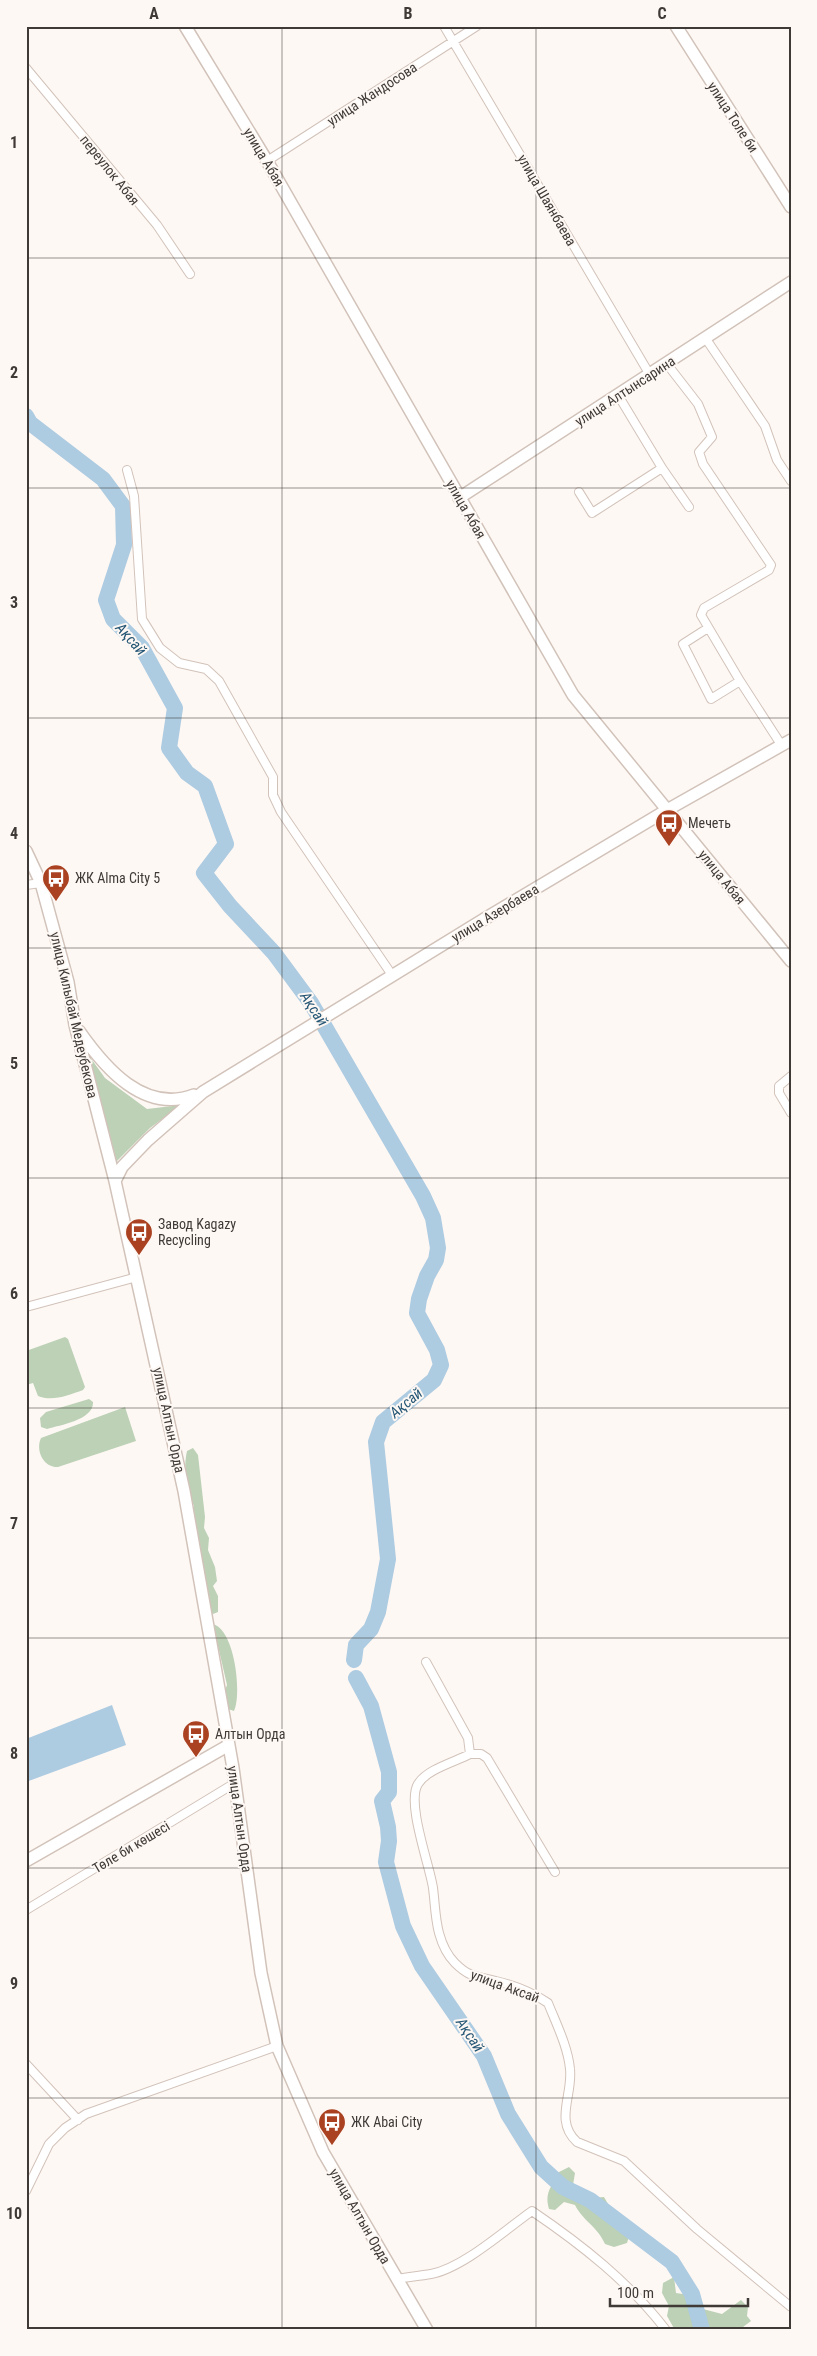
<svg xmlns="http://www.w3.org/2000/svg" width="817" height="2356" font-family="'Roboto Condensed',sans-serif">
  <style>
    .green { fill: #bcd1b6 }
    .water { fill: #adcbe1 }
    .lines { fill: none; stroke-linecap: round; stroke-linejoin: round }
    .river { stroke: #adcbe1; stroke-width: 16 }
    .street-casing { stroke: #d2c3ba; stroke-width: 10 }
    .secondary-casing { stroke: #d2c3ba; stroke-width: 14 }
    .street { stroke: #fff; stroke-width: 8 }
    .secondary { stroke: #fff; stroke-width: 11 }
    .grid { fill: none; stroke: #403a37; stroke-width: 1; stroke-opacity: 0.55 }
    .labels { text-anchor: middle; stroke-width: 4; stroke-linejoin: round; paint-order: stroke }
    .street-label { font-size: 14px; fill: #403a37; stroke: #fef8f4 }
    .poi-label { font-size: 14px; fill: #403a37; stroke: #fef8f4; text-anchor: start }
    .water-label { font-size: 15px; font-style: italic; fill: #235574; stroke: #fef8f4 }
    .neatline { fill: none; stroke: #403a37; stroke-width: 2 }
    .grid-label { font-size: 16px; text-anchor: middle; font-weight: bold; fill: #403a37 }
  </style>
  <rect width="100%" height="100%" fill="#fef8f4"/>
  <path class="green" d="M 87,1053 L 105,1078 L 147,1109 L 181,1105 L 150,1128 L 116,1162 Z
    M 65,1337 L 68,1339 L 85,1387 L 83,1390 C 69,1395 52,1402 38,1396 L 33,1383 L 26,1385 L 26,1351 Z
    M 89,1399 L 93,1402 C 94,1420 60,1425 47,1429 L 41,1427 L 40,1418 L 46,1412 Z
    M 125,1407 L 136,1441 L 58,1467 C 44,1468 35,1451 41,1438 Z
    M 193,1448 L 198,1455 L 205,1517 L 204,1528 L 209,1538 L 208,1550 L 215,1567 L 217,1581 L 213,1586 L 218,1596 L 218,1612 L 213,1614 L 210,1612 L 197,1529 L 192,1512 L 194,1506 C 186,1490 183,1468 187,1451 Z
    M 213,1624 C 235,1630 242,1694 234,1711 L 228,1709 L 224,1693 L 227,1685 Z
    M 569,2167 L 575,2173 L 573,2185 L 592,2198 L 604,2197 L 614,2214 L 628,2221 L 631,2230 L 627,2243 L 614,2247 L 605,2244 C 597,2226 583,2221 575,2205 L 564,2202 L 555,2210 L 549,2209 C 544,2192 552,2188 557,2173 Z
    M 674,2277 L 676,2293 L 696,2296 L 702,2302 L 703,2309 L 722,2314 L 741,2300 L 748,2307 L 747,2316 L 751,2321 L 739,2330 L 675,2330 L 667,2316 L 669,2306 L 662,2293 L 663,2283 Z"/>
  <path class="water" d="M 112,1705 L 126,1745 L 26,1782 L 26,1739 Z"/>
  <g class="lines">
    <path class="river" d="M 26,416 L 30,423 L 103,479 L 123,506 L 124,545 L 106,600 L 113,619 L 142,648 L 175,708 L 169,748 L 187,773 L 205,786 L 226,844 L 204,873 L 230,906 L 274,953 L 311,1003 L 423,1196 L 433,1218 L 438,1248 L 436,1260 L 427,1276 L 419,1299 L 417,1313 L 437,1350 L 441,1365 L 434,1380 L 383,1422 L 376,1442 L 388,1559 L 378,1612 L 371,1629 L 356,1645 L 354,1660
      M 356,1678 L 371,1706 L 389,1772 L 389,1792 L 382,1801 L 388,1827 L 389,1841 L 386,1862 L 403,1926 L 422,1966 L 484,2056 L 508,2114 L 541,2167 L 563,2187 L 590,2200 L 672,2262 L 692,2294 L 702,2330"/>
    <g class="street-casing">
      <path id="street" d="M 444,26 L 650,375
        M 26,68 L 157,225 L 190,274
        M 267,161 L 477,26
        M 706,339 L 765,426 L 777,460 L 791,481
        M 667,364 L 698,404 L 712,437 L 699,452 L 703,464 L 771,565 L 769,570 L 704,608 L 701,615 L 740,681 L 711,699 L 683,644 L 708,628
        M 618,395 L 662,468
        M 127,470 L 134,496 L 142,619 L 160,648 L 179,663 L 206,669 L 219,681 L 273,777 L 273,795 L 281,812 L 392,975
        M 579,492 L 592,513 L 662,468 L 689,507
        M 740,681 L 782,746
        M 26,885 L 41,883
        M 791,1076 L 779,1086 L 779,1093 L 791,1113
        M 26,1307 L 137,1277
        M 426,1662 L 468,1738 L 470,1754 C 455,1762 427,1769 418,1784 C 406,1803 430,1866 433,1888 C 435,1903 435,1918 439,1933 C 442,1944 447,1955 455,1963 C 470,1978 477,1976 496,1981 C 513,1985 533,1993 548,2003 C 556,2023 568,2047 570,2069 C 573,2095 554,2121 577,2142 L 624,2161 L 697,2229 L 791,2307
        M 470,1754 L 481,1754 L 487,1758 L 555,1872
        M 26,1910 L 235,1783
        M 26,2064 L 78,2120
        M 26,2191 L 49,2144 L 65,2128 L 86,2114 L 277,2046
        M 396,2279 C 408,2277 419,2276 431,2274 C 463,2268 505,2230 532,2211 C 582,2245 629,2282 666,2330"/>
    </g>
    <g class="secondary-casing">
      <path id="secondary" d="M 185,26 L 267,161 L 573,695 L 791,961
        M 676,26 L 791,207
        M 459,498 L 791,282
        M 26,851 L 41,883 L 68,982 L 75,1025 L 115,1181 L 184,1491 L 233,1768 L 261,1973 L 277,2046 L 323,2152 L 427,2330
        M 79,1031 C 105,1068 144,1114 194,1095
        M 115,1181 L 122,1167 L 148,1140 L 203,1092 L 486,918 L 667,810 L 791,740
        M 26,1861 L 229,1745"/>
    </g>
    <use href="#street" class="street"/>
    <use href="#secondary" class="secondary"/>
  </g>
  <path class="grid" d="M 282,26 L 282,2330M 536,26 L 536,2330M 26,258 L 791,258M 26,488 L 791,488M 26,718 L 791,718M 26,948 L 791,948M 26,1178 L 791,1178M 26,1408 L 791,1408M 26,1638 L 791,1638M 26,1868 L 791,1868M 26,2098 L 791,2098"/>
  <defs>
    <g id="bus-pin" transform="scale(1.4375)"><path d="M0 17L-7.5 6A9.5 9.5 0 1 1 7.5 6Z" fill="#aa4222" stroke="#fef8f4"/><path d="M-5-6H5V4H4V6H2V4H-2V6H-4V4H-5ZM-3.5-4V0h7V-4ZM-3.5 1.2v1.5H-2V1.2ZM2 1.2v1.5H3.5V1.2Z" fill="#fff"/></g>
  </defs>
  <g fill-rule="evenodd">
    <use href="#bus-pin" x="669" y="823"/>
    <use href="#bus-pin" x="56" y="878"/>
    <use href="#bus-pin" x="139" y="1232"/>
    <use href="#bus-pin" x="196" y="1734"/>
    <use href="#bus-pin" x="332" y="2122"/>
  </g>
  <g class="labels">
    <g class="street-label">
      <text transform="translate(372 94) rotate(-33)" y="5">улица Жандосова</text>
      <text transform="translate(733 117) rotate(57)" y="5">улица Толе би</text>
      <text transform="translate(264 157) rotate(59)" y="5">улица Абая</text>
      <text transform="translate(110 170) rotate(51)" y="5">переулок Абая</text>
      <text transform="translate(547 200) rotate(60)" y="5">улица Шаянбаева</text>
      <text transform="translate(625 391) rotate(-33)" y="5">улица Алтынсарина</text>
      <text transform="translate(466 509) rotate(60)" y="5">улица Абая</text>
      <text transform="translate(722 877) rotate(51)" y="5">улица Абая</text>
      <text transform="translate(495 913) rotate(-31)" y="5">улица Азербаева</text>
      <text transform="translate(74 1015) rotate(77)" y="5">улица Килыбай Медеубекова</text>
      <text transform="translate(169 1420) rotate(78)" y="5">улица Алтын Орда</text>
      <text transform="translate(240 1819) rotate(82)" y="5">улица Алтын Орда</text>
      <text transform="translate(131 1847) rotate(-31)" y="5">Төле би көшесі</text>
      <text transform="translate(505 1986) rotate(20)" y="5">улица Аксай</text>
      <text transform="translate(360 2216) rotate(60)" y="5">улица Алтын Орда</text>
    </g>
    <g class="poi-label">
      <text x="688" y="828">Мечеть</text>
      <text x="75" y="883">ЖК Alma City 5</text>
      <text x="158" y="1229">Завод Kagazy<tspan x="158" dy="16">Recycling</tspan></text>
      <text x="215" y="1739">Алтын Орда</text>
      <text x="351" y="2127">ЖК Abai City</text>
    </g>
    <g class="water-label">
      <text transform="translate(131 639) rotate(48)" y="5">Ақсай</text>
      <text transform="translate(314 1009) rotate(57)" y="5">Ақсай</text>
      <text transform="translate(406 1403) rotate(-40)" y="5">Ақсай</text>
      <text transform="translate(470 2035) rotate(56)" y="5">Ақсай</text>
    </g>
  </g>
  <rect width="817" height="2356" fill="none" stroke="#fef8f4" stroke-width="55"/>
  <path d="M610 2298v8h138v-8" fill="none" stroke="#403a37" stroke-width="2.5"/>
  <text x="617" y="2298" font-size="15" fill="#403a37" stroke="#fef8f4" stroke-width="4" paint-order="stroke">100 m</text>
  <rect x="28" y="28" width="762" height="2300" class="neatline"/>
  <g class="grid-label">
    <text x="154" y="19">A</text>
    <text x="408" y="19">B</text>
    <text x="662" y="19">C</text>
    <text x="14" y="148">1</text>
    <text x="14" y="378">2</text>
    <text x="14" y="608">3</text>
    <text x="14" y="839">4</text>
    <text x="14" y="1069">5</text>
    <text x="14" y="1299">6</text>
    <text x="14" y="1529">7</text>
    <text x="14" y="1759">8</text>
    <text x="14" y="1989">9</text>
    <text x="14" y="2219">10</text>
  </g>
</svg>
